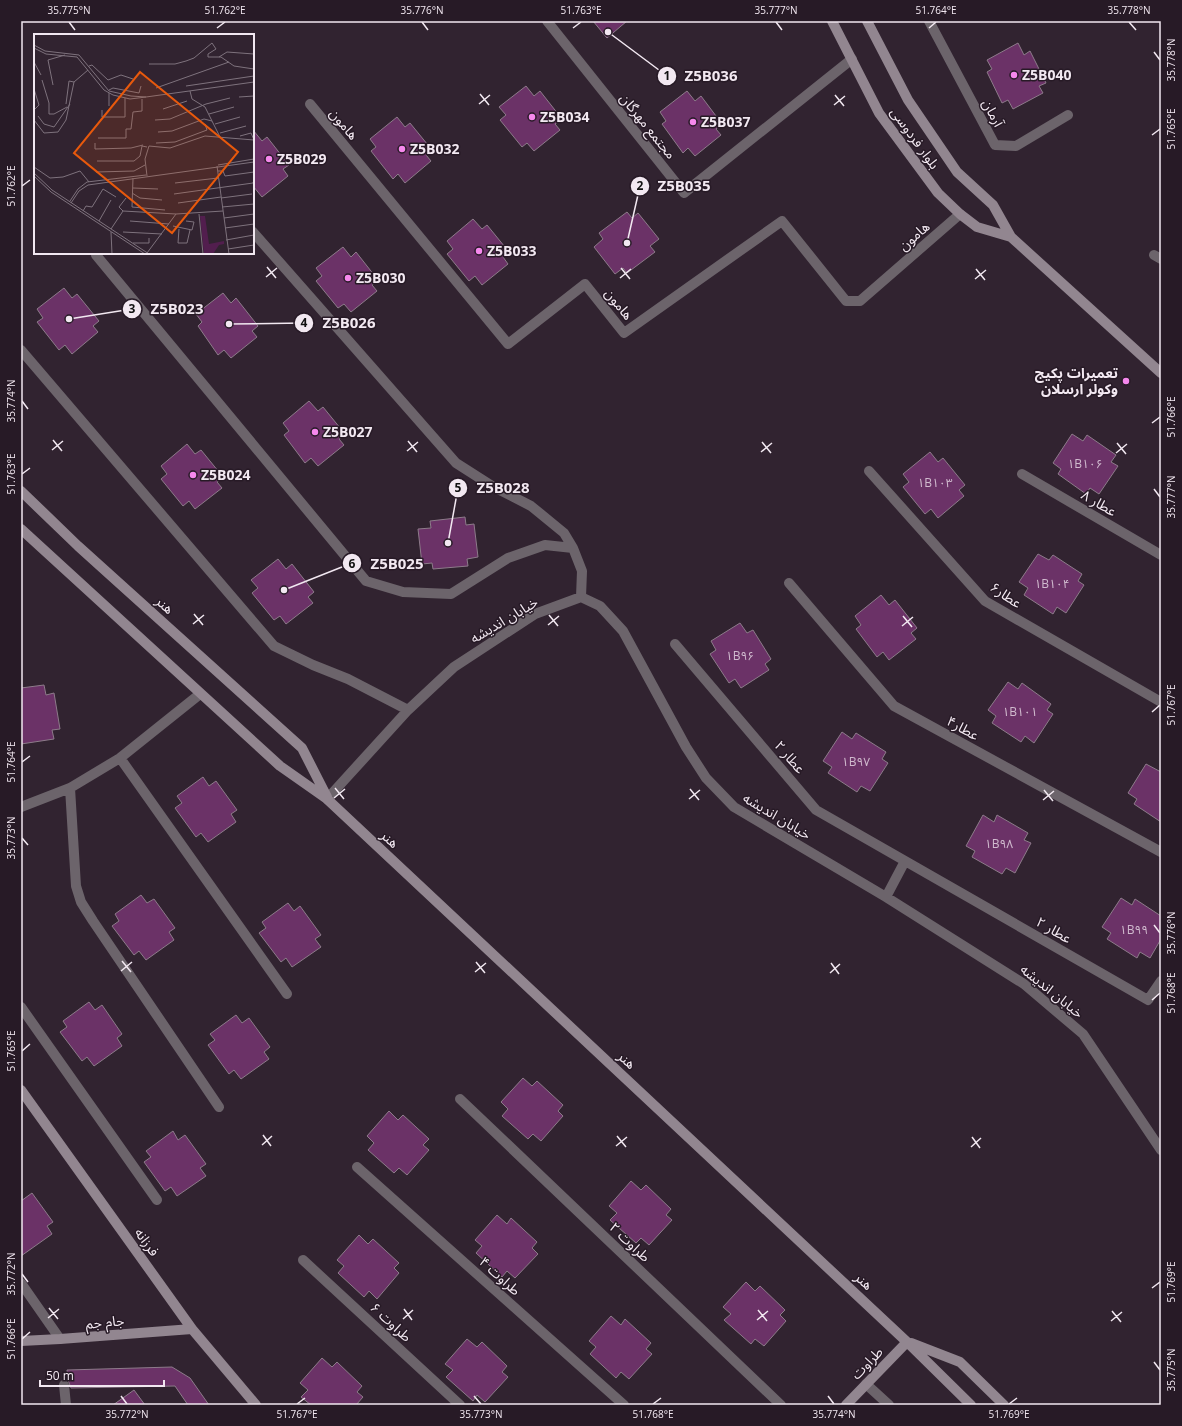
<svg xmlns="http://www.w3.org/2000/svg" width="1182" height="1426" font-family="'Open Sans','Noto Sans Arabic',sans-serif">
  <style>
    .building { fill: #6b3267; stroke: #8d7b8a }
    .lines { fill: none; stroke-linecap: round; stroke-linejoin: round }
    .street { stroke: #6c646b; stroke-width: 10 }
    .secondary { stroke: #928690; stroke-width: 10 }
    .ticks { fill: none; stroke: #f2e8f1; stroke-width: 1.5 }
    .poi-dot { fill: #f688ed; stroke: #271a26; stroke-width: 1.5 }
    .labels { text-anchor: middle; stroke-width: 3; stroke-linejoin: round; paint-order: stroke }
    .number-label { font-size: 12px; fill: #d0bace }
    .poi-label { font-size: 14px; font-weight: bold; fill: #f2e8f1; stroke: #271a26; text-anchor: start }
    .street-label { font-size: 14px; fill: #f2e8f1; stroke: #271a26 }
    .inset-road { fill: none; stroke: #7e727d; stroke-width: 1 }
    .view { fill: #e8590c; fill-opacity: 0.15; stroke: #e8590c; stroke-width: 2 }
    .inset-edge { fill: none; stroke: #f2e8f1; stroke-width: 2 }
    .leader { fill: none; stroke: #f2e8f1; stroke-width: 1.5 }
    .callout-dot { fill: #f2e8f1; stroke: #271a26; stroke-width: 1.5 }
    .mark-label { font-size: 12px; text-anchor: middle; font-weight: bold; fill: #111 }
    .callout-label { font-size: 15px; text-anchor: middle; font-weight: bold; fill: #f2e8f1; stroke: #271a26; stroke-width: 3; stroke-linejoin: round; paint-order: stroke }
    .neatline { fill: none; stroke: #f2e8f1; stroke-width: 1.5 }
    .ticks-label { font-size: 10px; text-anchor: middle; fill: #f2e8f1 }
  </style>
  <rect width="100%" height="100%" fill="#312330"/>
  <path class="building" d="M 593,21 L 627,21 L 607,38 Z
    M 1018,43 L 1024,55 L 1030,51 L 1046,83 L 1039,86 L 1043,93 L 1013,109 L 1008,100 L 1002,103 L 987,72 L 992,69 L 987,60 Z
    M 526,86 L 534,96 L 540,91 L 562,119 L 555,124 L 560,130 L 534,151 L 527,143 L 522,147 L 500,120 L 506,115 L 499,107 Z
    M 687,91 L 695,101 L 701,96 L 722,124 L 716,129 L 721,135 L 695,156 L 688,148 L 683,153 L 662,124 L 666,121 L 660,112 Z
    M 397,117 L 405,127 L 410,123 L 432,150 L 426,155 L 431,161 L 405,183 L 398,174 L 393,179 L 371,151 L 376,147 L 370,139 Z
    M 253,130 L 262,141 L 267,137 L 289,165 L 283,169 L 288,176 L 262,197 L 253,186 Z
    M 627,212 L 632,218 L 638,213 L 659,239 L 650,246 L 655,252 L 627,273 L 623,268 L 615,274 L 594,247 L 603,239 L 599,233 Z
    M 473,219 L 482,229 L 487,225 L 509,252 L 503,257 L 508,264 L 482,285 L 475,276 L 469,281 L 447,254 L 453,249 L 447,241 Z
    M 343,247 L 351,257 L 356,252 L 378,280 L 372,285 L 377,291 L 351,312 L 344,304 L 338,308 L 316,281 L 322,276 L 316,268 Z
    M 64,288 L 72,298 L 77,294 L 99,321 L 93,326 L 98,332 L 72,354 L 65,345 L 59,350 L 37,322 L 43,318 L 37,309 Z
    M 223,293 L 231,303 L 236,298 L 258,326 L 252,331 L 257,337 L 231,358 L 224,350 L 218,355 L 198,326 L 202,322 L 196,314 Z
    M 309,401 L 318,411 L 323,407 L 345,434 L 339,439 L 344,445 L 318,466 L 311,458 L 305,463 L 284,435 L 289,431 L 283,423 Z
    M 1072,434 L 1083,441 L 1087,435 L 1116,455 L 1111,462 L 1118,466 L 1099,494 L 1090,488 L 1086,494 L 1058,474 L 1061,469 L 1053,463 Z
    M 187,444 L 195,454 L 201,450 L 223,477 L 217,482 L 222,488 L 195,509 L 189,501 L 183,506 L 161,479 L 167,474 L 161,466 Z
    M 930,452 L 938,462 L 943,458 L 965,485 L 959,490 L 964,496 L 938,518 L 931,509 L 925,514 L 903,487 L 909,482 L 903,474 Z
    M 465,517 L 466,525 L 474,524 L 478,557 L 467,559 L 468,566 L 433,569 L 432,563 L 422,564 L 418,529 L 431,528 L 430,521 Z
    M 1038,554 L 1049,560 L 1053,555 L 1082,574 L 1078,581 L 1084,585 L 1066,613 L 1057,607 L 1053,614 L 1024,595 L 1028,588 L 1019,582 Z
    M 278,559 L 286,569 L 292,564 L 314,592 L 308,597 L 313,603 L 286,624 L 280,616 L 274,620 L 252,593 L 258,588 L 251,580 Z
    M 881,595 L 889,605 L 895,600 L 917,628 L 911,633 L 916,639 L 889,660 L 883,652 L 877,657 L 856,629 L 861,625 L 855,616 Z
    M 740,623 L 747,633 L 753,630 L 771,659 L 765,664 L 769,670 L 741,688 L 735,679 L 729,683 L 710,654 L 716,650 L 711,641 Z
    M 1008,682 L 1018,689 L 1022,683 L 1051,704 L 1047,710 L 1053,714 L 1034,743 L 1025,736 L 1021,742 L 992,723 L 996,716 L 988,710 Z
    M 44,685 L 46,695 L 54,693 L 60,729 L 52,730 L 54,739 L 21,744 L 21,688 Z
    M 842,732 L 852,739 L 856,733 L 886,752 L 882,759 L 888,763 L 870,791 L 861,786 L 857,792 L 828,773 L 832,767 L 823,761 Z
    M 1146,764 L 1161,772 L 1161,822 L 1134,804 L 1137,799 L 1128,793 Z
    M 203,777 L 209,786 L 216,781 L 237,810 L 231,814 L 236,822 L 208,842 L 201,833 L 196,837 L 175,808 L 182,803 L 177,796 Z
    M 983,815 L 994,822 L 997,815 L 1028,833 L 1024,840 L 1031,843 L 1015,873 L 1006,868 L 1002,874 L 972,857 L 975,851 L 966,846 Z
    M 141,895 L 147,903 L 154,899 L 175,928 L 169,932 L 174,940 L 146,960 L 139,951 L 134,955 L 112,926 L 119,921 L 115,914 Z
    M 1121,898 L 1132,905 L 1135,899 L 1161,916 L 1161,939 L 1150,958 L 1140,952 L 1137,958 L 1107,939 L 1111,933 L 1102,927 Z
    M 288,903 L 294,911 L 300,906 L 321,935 L 315,939 L 321,947 L 292,967 L 286,958 L 281,962 L 259,933 L 266,928 L 262,922 Z
    M 89,1002 L 95,1010 L 102,1005 L 122,1034 L 117,1038 L 122,1046 L 94,1066 L 87,1057 L 82,1061 L 60,1032 L 67,1027 L 63,1021 Z
    M 236,1015 L 242,1023 L 249,1018 L 270,1047 L 264,1052 L 269,1059 L 241,1079 L 234,1070 L 229,1074 L 208,1045 L 215,1040 L 210,1034 Z
    M 523,1078 L 532,1086 L 537,1081 L 563,1105 L 558,1111 L 563,1116 L 541,1141 L 533,1134 L 528,1139 L 502,1116 L 508,1109 L 501,1102 Z
    M 389,1111 L 398,1120 L 403,1115 L 429,1139 L 423,1145 L 429,1150 L 407,1175 L 399,1168 L 394,1173 L 368,1150 L 374,1143 L 367,1136 Z
    M 173,1131 L 178,1140 L 185,1135 L 206,1164 L 200,1168 L 206,1176 L 177,1196 L 171,1187 L 165,1191 L 144,1162 L 151,1157 L 146,1151 Z
    M 631,1181 L 641,1190 L 646,1185 L 671,1209 L 666,1215 L 672,1220 L 649,1245 L 641,1238 L 636,1243 L 610,1220 L 617,1213 L 609,1206 Z
    M 32,1193 L 53,1222 L 47,1226 L 52,1234 L 21,1256 L 21,1201 Z
    M 497,1215 L 507,1224 L 511,1218 L 537,1242 L 532,1248 L 538,1254 L 515,1278 L 507,1271 L 502,1277 L 476,1253 L 482,1246 L 475,1240 Z
    M 359,1235 L 368,1244 L 373,1239 L 399,1263 L 394,1268 L 399,1273 L 377,1299 L 369,1291 L 364,1297 L 338,1273 L 344,1266 L 337,1260 Z
    M 746,1282 L 755,1291 L 760,1286 L 785,1310 L 780,1315 L 786,1321 L 764,1346 L 755,1339 L 751,1344 L 724,1320 L 731,1314 L 723,1307 Z
    M 611,1316 L 621,1325 L 625,1319 L 651,1343 L 646,1349 L 652,1354 L 629,1379 L 621,1372 L 616,1378 L 590,1354 L 596,1347 L 589,1341 Z
    M 467,1339 L 477,1347 L 482,1342 L 507,1366 L 502,1372 L 508,1377 L 485,1402 L 477,1395 L 473,1401 L 446,1377 L 453,1370 L 445,1364 Z
    M 322,1358 L 332,1367 L 337,1362 L 362,1386 L 357,1392 L 363,1397 L 356,1405 L 311,1405 L 301,1397 L 308,1390 L 300,1383 Z
    M 172,1367 L 190,1378 L 209,1405 L 188,1405 L 175,1386 L 71,1388 L 68,1380 L 67,1370 Z
    M 134,1390 L 145,1405 L 113,1405 Z"/>
  <g class="lines">
    <path class="street" d="M 547,21 L 684,193 L 852,59
      M 929,21 L 995,145 L 1016,146 L 1068,115
      M 310,104 L 508,344 L 585,284 L 624,333 L 782,221 L 846,301 L 860,301 L 960,214
      M 253,232 L 456,463 L 492,486 L 531,506 L 564,533 L 573,548
      M 96,255 L 366,581 L 403,592 L 451,594 L 508,558 L 545,545 L 573,548 L 582,571 L 581,597
      M 1154,255 L 1161,259
      M 21,350 L 274,646 L 313,665 L 348,679 L 408,710
      M 869,471 L 985,601 L 1161,702
      M 1022,474 L 1161,555
      M 789,583 L 894,706 L 1161,852
      M 675,644 L 816,810 L 1148,1000 L 1161,981
      M 120,758 L 287,994
      M 70,788 L 76,886 L 81,902 L 93,921 L 219,1107
      M 327,799 L 408,710 L 454,667 L 535,614 L 581,597 L 600,606 L 623,631 L 686,747 L 706,778 L 734,807 L 886,897 L 1024,984 L 1083,1034 L 1161,1150
      M 21,807 L 70,788 L 120,758 L 200,694
      M 886,897 L 905,861
      M 21,1007 L 157,1200
      M 460,1099 L 781,1405
      M 357,1167 L 624,1405
      M 303,1260 L 460,1405
      M 21,1283 L 60,1339
      M 866,1384 L 889,1405
      M 64,1385 L 66,1405"/>
    <path class="secondary" d="M 832,21 L 879,113 L 938,193 L 960,214 L 977,227 L 1011,237
      M 867,21 L 908,100 L 957,172 L 993,205 L 1011,237 L 1161,373
      M 21,491 L 78,546 L 302,748 L 327,797
      M 21,529 L 280,766 L 327,799 L 907,1342 L 971,1405
      M 21,1090 L 192,1329 L 256,1405
      M 21,1341 L 60,1339 L 192,1329
      M 911,1343 L 960,1362 L 1004,1405
      M 846,1405 L 907,1342"/>
  </g>
  <path class="ticks" d="M 69,22 L 75,30M 422,22 L 428,30M 776,22 L 782,30M 1129,22 L 1136,30M 217,28 L 225,22M 573,28 L 581,22M 929,28 L 936,22M 1154,52 L 1160,60M 480,94 L 489,105M 835,95 L 844,106M 479,104 L 490,95M 834,105 L 845,96M 1152,135 L 1160,129M 22,186 L 30,180M 267,267 L 276,278M 621,268 L 630,279M 976,269 L 985,280M 266,277 L 277,268M 620,278 L 631,269M 975,279 L 986,270M 22,401 L 28,409M 1152,423 L 1160,417M 53,440 L 62,451M 408,441 L 417,452M 762,442 L 771,453M 1117,443 L 1126,454M 52,450 L 63,441M 407,451 L 418,442M 761,452 L 772,443M 1116,453 L 1127,444M 22,474 L 30,468M 1154,489 L 1160,497M 194,614 L 203,625M 549,615 L 558,626M 903,616 L 912,627M 193,624 L 204,615M 548,625 L 559,616M 902,626 L 913,617M 1152,712 L 1160,705M 22,762 L 30,756M 335,788 L 344,799M 690,789 L 699,800M 1044,790 L 1053,801M 334,798 L 345,789M 689,799 L 700,790M 1043,800 L 1054,791M 22,838 L 28,845M 1154,925 L 1160,933M 122,961 L 131,972M 476,962 L 485,973M 831,963 L 839,974M 121,971 L 132,962M 475,972 L 486,963M 830,973 L 840,964M 1152,1000 L 1160,993M 22,1051 L 30,1044M 263,1135 L 271,1146M 617,1136 L 626,1147M 972,1137 L 980,1148M 262,1145 L 272,1136M 616,1146 L 627,1137M 971,1147 L 981,1138M 22,1274 L 28,1282M 1152,1288 L 1160,1282M 49,1308 L 58,1319M 404,1309 L 412,1320M 758,1310 L 767,1321M 1112,1311 L 1121,1322M 48,1318 L 59,1309M 403,1319 L 413,1310M 757,1320 L 768,1311M 1111,1321 L 1122,1312M 22,1339 L 30,1332M 1154,1362 L 1160,1370M 121,1396 L 127,1404M 474,1396 L 481,1404M 828,1396 L 834,1404M 297,1404 L 305,1398M 653,1404 L 661,1398M 1009,1404 L 1017,1398"/>
  <g class="poi-dot">
    <circle cx="1014" cy="75" r="4"/>
    <circle cx="532" cy="117" r="4"/>
    <circle cx="693" cy="122" r="4"/>
    <circle cx="402" cy="149" r="4"/>
    <circle cx="269" cy="159" r="4"/>
    <circle cx="479" cy="251" r="4"/>
    <circle cx="348" cy="278" r="4"/>
    <circle cx="1126" cy="381" r="4"/>
    <circle cx="315" cy="432" r="4"/>
    <circle cx="193" cy="475" r="4"/>
  </g>
  <g class="labels">
    <g class="number-label">
      <text x="1085" y="468">۱B۱۰۶</text>
      <text x="935" y="487">۱B۱۰۳</text>
      <text x="1052" y="588">۱B۱۰۴</text>
      <text x="740" y="660">۱B۹۶</text>
      <text x="1020" y="716">۱B۱۰۱</text>
      <text x="856" y="766">۱B۹۷</text>
      <text x="999" y="848">۱B۹۸</text>
      <text x="1134" y="934">۱B۹۹</text>
    </g>
    <g class="poi-label">
      <text x="1022" y="80">Z5B040</text>
      <text x="540" y="122">Z5B034</text>
      <text x="701" y="127">Z5B037</text>
      <text x="410" y="154">Z5B032</text>
      <text x="277" y="164">Z5B029</text>
      <text x="487" y="256">Z5B033</text>
      <text x="356" y="283">Z5B030</text>
      <text x="1118" y="378" text-anchor="end">تعمیرات پکیج<tspan x="1118" dy="16">وکولر ارسلان</tspan></text>
      <text x="323" y="437">Z5B027</text>
      <text x="201" y="480">Z5B024</text>
    </g>
    <g class="street-label">
      <text transform="translate(993 113) rotate(62)" y="5">آرمان</text>
      <text transform="translate(344 124) rotate(50)" y="5">هامون</text>
      <text transform="translate(648 126) rotate(51)" y="5">مجتمع مهرگان</text>
      <text transform="translate(915 138) rotate(54)" y="5">بلوار فردوسی</text>
      <text transform="translate(914 236) rotate(-41)" y="5">هامون</text>
      <text transform="translate(619 304) rotate(51)" y="5">هامون</text>
      <text transform="translate(1099 503) rotate(30)" y="5">عطار ۸</text>
      <text transform="translate(1006 595) rotate(34)" y="5">عطار۶</text>
      <text transform="translate(165 605) rotate(42)" y="5">هنر</text>
      <text transform="translate(504 620) rotate(-31)" y="5">خیابان اندیشه</text>
      <text transform="translate(963 728) rotate(29)" y="5">عطار۴</text>
      <text transform="translate(790 757) rotate(49)" y="5">عطار ۲</text>
      <text transform="translate(777 816) rotate(31)" y="5">خیابان اندیشه</text>
      <text transform="translate(390 839) rotate(43)" y="5">هنر</text>
      <text transform="translate(1054 930) rotate(30)" y="5">عطار ۲</text>
      <text transform="translate(1052 991) rotate(39)" y="5">خیابان اندیشه</text>
      <text transform="translate(627 1060) rotate(43)" y="5">هنر</text>
      <text transform="translate(147 1242) rotate(54)" y="5">فرزانه</text>
      <text transform="translate(630 1242) rotate(44)" y="5">طراوت ۲</text>
      <text transform="translate(500 1276) rotate(42)" y="5">طراوت ۴</text>
      <text transform="translate(864 1281) rotate(43)" y="5">هنر</text>
      <text transform="translate(105 1322) rotate(-5)" y="5">جام جم</text>
      <text transform="translate(391 1322) rotate(43)" y="5">طراوت ۶</text>
      <text transform="translate(867 1363) rotate(-46)" y="5">طراوت</text>
    </g>
  </g>
  <g transform="translate(34 34)">
    <rect width="220" height="220" fill="#312330"/>
    <path d="M 166,182 L 171,182 L 175,210 L 190,207 L 190,210 L 185,211 L 179,220 L 170,220 Z" fill="#521e4e"/>
    <path class="inset-road" d="M 0,11 L 11,17 L 45,21 L 75,57 L 97,62 L 112,63 L 220,48M 0,14 L 12,20 L 43,23 L 70,56 L 79,61 L 96,65 L 112,63M 185,23 L 193,18 L 220,20M 0,28 L 7,41M 115,30 L 141,30 L 152,27 L 160,24 L 178,9 L 182,15 L 174,20 L 174,23 L 187,23 L 200,32 L 220,35M 55,32 L 58,31 L 74,46 L 87,41 L 99,45M 8,46 L 15,69 L 15,80 L 20,80 L 33,73M 19,51 L 14,26 L 31,21M 152,52 L 220,42M 122,54 L 195,28M 0,55 L 5,71 L 0,76M 75,56 L 79,54 L 105,59 L 107,52M 156,57 L 158,65 L 171,73 L 186,103M 205,63 L 220,62M 32,70 L 35,47 L 40,48M 75,72 L 75,59M 129,75 L 153,67M 68,76 L 68,83 L 91,83 L 91,64M 175,80 L 200,73M 4,82 L 10,90 L 20,93 L 36,70M 0,86 L 10,99 L 24,98 L 32,86 L 40,48 L 54,36M 121,86 L 136,85 L 172,70 L 196,64M 181,90 L 206,83M 124,98 L 138,97 L 170,85 L 178,87M 186,99 L 212,92M 206,102 L 217,99 L 220,106M 64,104 L 92,104 L 92,95 L 97,95 L 99,78 L 108,77 L 108,65M 61,109 L 61,115 L 97,114 L 109,111M 122,109 L 141,108 L 173,96 L 171,90M 63,127 L 100,127 L 106,122 L 108,112 L 113,113M 184,131 L 220,125M 183,132 L 195,220M 0,133 L 16,144 L 29,143 L 46,137 L 55,148M 184,137 L 189,137 L 191,142 L 220,138M 62,138 L 100,137 L 111,131M 0,139 L 18,156 L 115,220M 0,142 L 17,158 L 111,220M 113,142 L 111,125 L 115,112 L 136,114 L 171,102 L 220,106M 99,144 L 98,173 L 131,176M 141,149 L 184,144M 99,154 L 124,155M 98,159 L 106,164 L 128,166M 140,160 L 219,149 L 220,146M 187,164 L 218,160M 36,167 L 44,155 L 53,148 L 112,141M 37,169 L 45,157 L 54,151 L 220,128M 144,169 L 187,163M 188,173 L 220,170M 49,177 L 52,172 L 58,173 L 69,155 L 82,163M 89,177 L 85,173 L 92,164M 165,180 L 169,220M 190,184 L 220,180M 65,187 L 77,166M 96,187 L 135,190M 139,192 L 158,196 L 160,188 L 152,187M 191,194 L 220,190M 77,195 L 89,177 L 142,180 L 189,177M 145,195 L 144,209 L 153,209 L 156,196M 77,198 L 78,220M 89,198 L 128,200M 192,206 L 220,201M 99,209 L 115,209 L 115,204M 194,215 L 220,211M 113,219 L 142,180M 135,220 L 148,220"/>
    <path class="view" d="M 106,38 L 204,118 L 138,199 L 40,119 Z"/>
    <rect width="220" height="220" class="inset-edge"/>
  </g>
  <path class="leader" d="M608 32L667 76M627 243L640 186M69 319L132 309M229 324L304 323M448 543L458 488M284 590L352 563"/>
  <g class="callout-dot">
    <circle cx="608" cy="32" r="4"/>
    <circle cx="627" cy="243" r="4"/>
    <circle cx="69" cy="319" r="4"/>
    <circle cx="229" cy="324" r="4"/>
    <circle cx="448" cy="543" r="4"/>
    <circle cx="284" cy="590" r="4"/>
    <circle cx="667" cy="76" r="10"/>
    <circle cx="640" cy="186" r="10"/>
    <circle cx="132" cy="309" r="10"/>
    <circle cx="304" cy="323" r="10"/>
    <circle cx="458" cy="488" r="10"/>
    <circle cx="352" cy="563" r="10"/>
  </g>
  <g class="mark-label">
    <text x="667" y="80">1</text>
    <text x="640" y="190">2</text>
    <text x="132" y="313">3</text>
    <text x="304" y="327">4</text>
    <text x="458" y="492">5</text>
    <text x="352" y="568">6</text>
  </g>
  <g class="callout-label">
    <text x="711" y="81">Z5B036</text>
    <text x="684" y="191">Z5B035</text>
    <text x="177" y="314">Z5B023</text>
    <text x="349" y="328">Z5B026</text>
    <text x="503" y="493">Z5B028</text>
    <text x="397" y="569">Z5B025</text>
  </g>
  <rect width="1182" height="1426" fill="none" stroke="#271a26" stroke-width="44"/>
  <path d="M40 1380v6h124v-6" fill="none" stroke="#f2e8f1" stroke-width="2"/>
  <text x="46" y="1380" font-size="12" fill="#f2e8f1" stroke="#271a26" stroke-width="3" paint-order="stroke">50 m</text>
  <rect x="22" y="22" width="1138" height="1382" class="neatline"/>
  <g class="ticks-label">
    <text x="69" y="14">35.775°N</text>
    <text x="225" y="14">51.762°E</text>
    <text x="422" y="14">35.776°N</text>
    <text x="581" y="14">51.763°E</text>
    <text x="776" y="14">35.777°N</text>
    <text x="936" y="14">51.764°E</text>
    <text x="1129" y="14">35.778°N</text>
    <text transform="translate(1171 60) rotate(-90)" y="4">35.778°N</text>
    <text transform="translate(1171 129) rotate(-90)" y="4">51.765°E</text>
    <text transform="translate(11 186) rotate(-90)" y="4">51.762°E</text>
    <text transform="translate(11 401) rotate(-90)" y="4">35.774°N</text>
    <text transform="translate(1171 417) rotate(-90)" y="4">51.766°E</text>
    <text transform="translate(11 474) rotate(-90)" y="4">51.763°E</text>
    <text transform="translate(1171 497) rotate(-90)" y="4">35.777°N</text>
    <text transform="translate(1171 705) rotate(-90)" y="4">51.767°E</text>
    <text transform="translate(11 762) rotate(-90)" y="4">51.764°E</text>
    <text transform="translate(11 838) rotate(-90)" y="4">35.773°N</text>
    <text transform="translate(1171 933) rotate(-90)" y="4">35.776°N</text>
    <text transform="translate(1171 993) rotate(-90)" y="4">51.768°E</text>
    <text transform="translate(11 1051) rotate(-90)" y="4">51.765°E</text>
    <text transform="translate(11 1274) rotate(-90)" y="4">35.772°N</text>
    <text transform="translate(1171 1282) rotate(-90)" y="4">51.769°E</text>
    <text transform="translate(11 1339) rotate(-90)" y="4">51.766°E</text>
    <text transform="translate(1171 1370) rotate(-90)" y="4">35.775°N</text>
    <text x="127" y="1418">35.772°N</text>
    <text x="297" y="1418">51.767°E</text>
    <text x="481" y="1418">35.773°N</text>
    <text x="653" y="1418">51.768°E</text>
    <text x="834" y="1418">35.774°N</text>
    <text x="1009" y="1418">51.769°E</text>
  </g>
</svg>
